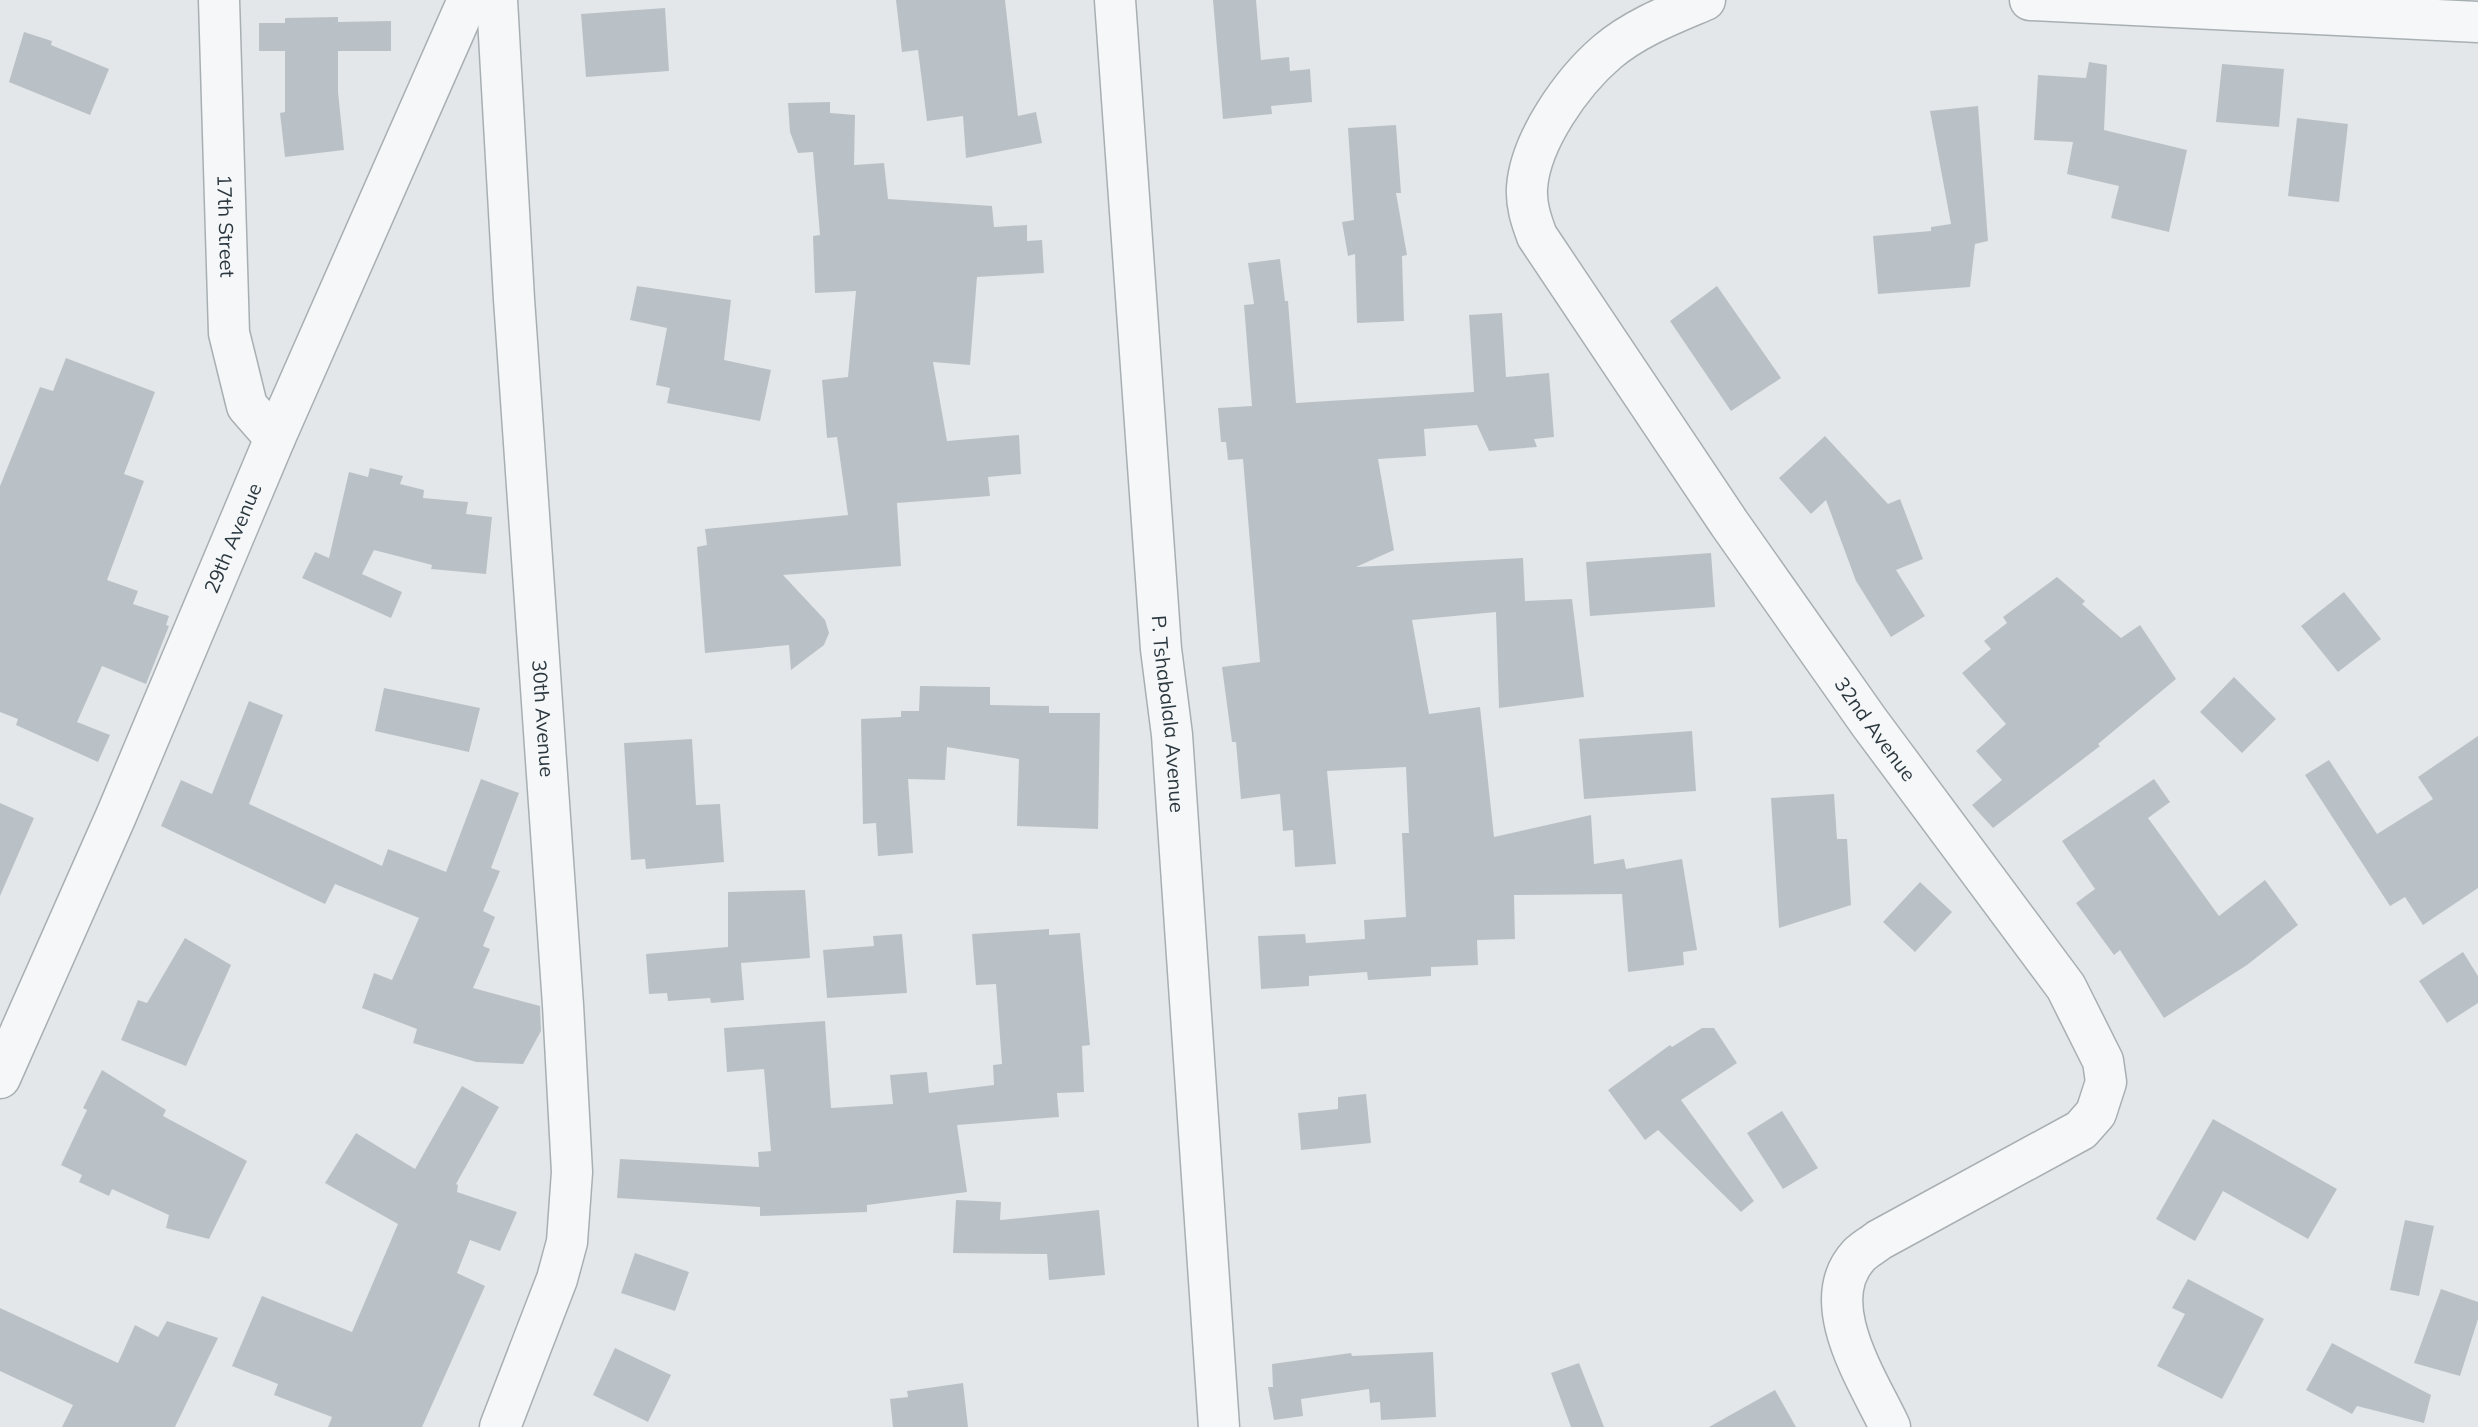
<svg xmlns="http://www.w3.org/2000/svg" width="2478" height="1427" font-family="Mulish,sans-serif">
  <style>
    .building { fill: #bac1c6 }
    .lines { fill: none; stroke-linecap: round; stroke-linejoin: round }
    .minor-casing { stroke: #a8afb3; stroke-width: 43 }
    .minor { stroke: #f5f7f8; stroke-width: 40 }
    .labels { text-anchor: middle; stroke-width: 7; stroke-linejoin: round; paint-order: stroke }
    .street-label { font-size: 20px; fill: #2c3840; stroke: #f2f5f7 }
  </style>
  <rect width="100%" height="100%" fill="#e3e7e9"/>
  <path class="building" d="M 896,0 L 1005,0 L 1018,116 L 1036,112 L 1042,143 L 966,158 L 963,116 L 927,121 L 918,50 L 902,52 Z
    M 1213,0 L 1256,0 L 1261,60 L 1289,57 L 1290,71 L 1310,69 L 1312,102 L 1271,106 L 1272,114 L 1223,119 Z
    M 665,8 L 669,71 L 586,77 L 581,14 Z
    M 338,17 L 338,22 L 391,21 L 391,51 L 338,51 L 338,92 L 344,150 L 285,157 L 280,113 L 285,112 L 285,51 L 259,51 L 259,23 L 285,23 L 285,18 Z
    M 24,32 L 52,41 L 51,45 L 109,69 L 90,115 L 9,82 Z
    M 2089,62 L 2107,65 L 2104,130 L 2187,150 L 2169,232 L 2111,218 L 2119,186 L 2067,174 L 2073,142 L 2034,140 L 2038,75 L 2086,78 Z
    M 2222,64 L 2284,69 L 2279,127 L 2216,122 Z
    M 830,102 L 830,113 L 855,115 L 854,165 L 884,163 L 888,199 L 992,206 L 994,227 L 1027,225 L 1027,241 L 1042,240 L 1044,273 L 977,277 L 970,365 L 933,362 L 947,441 L 1019,435 L 1021,474 L 988,477 L 990,496 L 897,503 L 901,566 L 783,575 L 825,620 L 829,633 L 824,645 L 791,670 L 789,645 L 705,653 L 697,547 L 707,545 L 705,529 L 848,515 L 837,437 L 827,438 L 822,380 L 848,377 L 856,291 L 815,293 L 813,236 L 820,235 L 813,152 L 798,153 L 790,132 L 788,103 Z
    M 1978,106 L 1988,241 L 1975,244 L 1970,287 L 1878,294 L 1873,236 L 1931,231 L 1931,227 L 1951,224 L 1930,111 Z
    M 2297,118 L 2348,124 L 2339,202 L 2288,196 Z
    M 1396,125 L 1401,193 L 1396,193 L 1407,255 L 1402,256 L 1404,321 L 1357,323 L 1355,254 L 1348,256 L 1342,222 L 1354,220 L 1348,128 Z
    M 1280,259 L 1285,301 L 1288,301 L 1296,403 L 1474,392 L 1469,315 L 1502,313 L 1506,377 L 1549,373 L 1554,437 L 1534,439 L 1537,447 L 1489,451 L 1477,425 L 1424,429 L 1426,456 L 1378,459 L 1394,550 L 1356,567 L 1523,558 L 1525,601 L 1572,599 L 1584,697 L 1499,708 L 1496,612 L 1412,620 L 1429,714 L 1480,707 L 1494,837 L 1591,815 L 1594,864 L 1624,859 L 1626,869 L 1682,859 L 1697,950 L 1683,952 L 1684,965 L 1628,972 L 1622,894 L 1514,895 L 1515,939 L 1477,940 L 1478,965 L 1431,967 L 1431,976 L 1368,980 L 1367,972 L 1309,976 L 1309,986 L 1261,989 L 1258,936 L 1305,934 L 1306,943 L 1365,939 L 1364,920 L 1406,917 L 1402,833 L 1409,833 L 1406,767 L 1327,771 L 1336,864 L 1295,867 L 1293,830 L 1283,831 L 1280,794 L 1241,799 L 1236,742 L 1232,742 L 1222,667 L 1260,662 L 1243,459 L 1228,460 L 1226,442 L 1221,442 L 1218,408 L 1252,406 L 1244,305 L 1254,304 L 1248,263 Z
    M 637,286 L 731,300 L 724,360 L 771,370 L 760,421 L 667,403 L 670,388 L 656,385 L 667,328 L 630,320 Z
    M 1717,286 L 1781,378 L 1731,411 L 1670,321 Z
    M 66,358 L 155,392 L 124,474 L 144,481 L 107,580 L 138,591 L 133,604 L 169,616 L 166,625 L 169,626 L 146,684 L 102,666 L 77,722 L 110,735 L 98,762 L 16,725 L 18,719 L 0,712 L 0,486 L 40,387 L 53,391 Z
    M 1825,436 L 1888,504 L 1900,499 L 1923,559 L 1896,570 L 1925,616 L 1891,637 L 1856,581 L 1826,500 L 1811,514 L 1779,478 Z
    M 370,468 L 403,476 L 400,484 L 424,490 L 423,498 L 468,502 L 466,514 L 492,517 L 486,574 L 431,569 L 432,565 L 374,550 L 362,574 L 402,592 L 391,618 L 302,578 L 315,552 L 329,558 L 349,472 L 368,477 Z
    M 1711,553 L 1715,607 L 1590,616 L 1586,562 Z
    M 2057,577 L 2085,601 L 2082,604 L 2121,638 L 2140,625 L 2176,679 L 2098,744 L 2100,746 L 1993,828 L 1972,805 L 2002,780 L 1976,751 L 2006,724 L 1962,673 L 1991,649 L 1984,641 L 2007,623 L 2003,617 Z
    M 2344,592 L 2381,639 L 2338,672 L 2301,626 Z
    M 2234,677 L 2276,719 L 2242,753 L 2200,712 Z
    M 920,686 L 990,687 L 990,705 L 1049,706 L 1049,713 L 1100,713 L 1098,829 L 1017,826 L 1019,759 L 947,747 L 945,780 L 908,779 L 913,853 L 878,856 L 876,823 L 863,824 L 861,719 L 901,717 L 901,711 L 919,711 Z
    M 384,688 L 480,708 L 469,752 L 375,731 Z
    M 249,701 L 283,715 L 249,804 L 382,866 L 388,849 L 446,872 L 481,779 L 519,793 L 491,868 L 500,871 L 483,911 L 495,917 L 483,946 L 490,949 L 473,988 L 540,1006 L 541,1031 L 523,1064 L 476,1062 L 413,1043 L 417,1029 L 362,1008 L 374,973 L 392,980 L 419,918 L 335,884 L 325,904 L 161,826 L 181,780 L 212,794 Z
    M 1692,731 L 1696,791 L 1584,799 L 1579,739 Z
    M 2478,736 L 2478,888 L 2423,925 L 2405,897 L 2390,906 L 2305,775 L 2329,760 L 2377,834 L 2433,799 L 2418,777 Z
    M 692,739 L 696,805 L 720,804 L 724,862 L 646,869 L 645,859 L 631,860 L 624,743 Z
    M 2154,779 L 2170,802 L 2148,818 L 2219,916 L 2265,880 L 2298,925 L 2247,965 L 2164,1018 L 2120,950 L 2114,955 L 2076,903 L 2095,889 L 2062,841 Z
    M 1834,794 L 1837,839 L 1847,839 L 1851,905 L 1779,928 L 1771,798 Z
    M 0,803 L 34,818 L 0,896 Z
    M 1920,882 L 1952,912 L 1915,952 L 1883,922 Z
    M 805,890 L 810,958 L 741,963 L 744,1000 L 711,1003 L 710,998 L 668,1001 L 667,993 L 649,994 L 646,954 L 728,947 L 728,892 Z
    M 1049,929 L 1049,935 L 1080,933 L 1090,1045 L 1082,1046 L 1084,1092 L 1057,1093 L 1059,1117 L 957,1125 L 967,1192 L 867,1205 L 867,1212 L 760,1216 L 760,1207 L 617,1198 L 620,1159 L 759,1167 L 758,1152 L 771,1151 L 764,1069 L 727,1072 L 724,1028 L 825,1021 L 831,1108 L 893,1104 L 890,1075 L 927,1072 L 929,1093 L 994,1085 L 993,1065 L 1002,1064 L 996,984 L 976,985 L 972,934 Z
    M 902,934 L 907,993 L 827,998 L 823,950 L 874,946 L 873,936 Z
    M 185,938 L 231,965 L 186,1066 L 121,1040 L 138,1000 L 147,1003 Z
    M 2463,952 L 2478,976 L 2478,1003 L 2447,1023 L 2419,981 Z
    M 1702,1028 L 1714,1028 L 1737,1063 L 1681,1100 L 1754,1201 L 1741,1212 L 1658,1130 L 1645,1140 L 1608,1090 L 1670,1045 L 1672,1047 Z
    M 102,1070 L 166,1110 L 163,1116 L 247,1161 L 209,1239 L 166,1228 L 169,1215 L 112,1189 L 109,1196 L 79,1182 L 82,1175 L 61,1165 L 87,1110 L 83,1108 Z
    M 462,1086 L 499,1107 L 456,1184 L 458,1185 L 457,1192 L 517,1212 L 500,1251 L 470,1240 L 457,1273 L 485,1286 L 422,1427 L 328,1427 L 332,1417 L 274,1395 L 278,1384 L 232,1366 L 262,1296 L 352,1332 L 398,1224 L 325,1183 L 356,1133 L 415,1169 Z
    M 1366,1094 L 1371,1143 L 1301,1150 L 1298,1113 L 1338,1109 L 1338,1097 Z
    M 1782,1111 L 1818,1168 L 1783,1189 L 1747,1133 Z
    M 2213,1119 L 2337,1189 L 2308,1239 L 2223,1191 L 2195,1241 L 2156,1219 Z
    M 956,1200 L 1001,1202 L 1000,1220 L 1099,1210 L 1105,1275 L 1049,1280 L 1047,1254 L 953,1253 Z
    M 2405,1220 L 2434,1226 L 2419,1296 L 2390,1290 Z
    M 635,1253 L 689,1272 L 675,1311 L 621,1293 Z
    M 2188,1279 L 2264,1319 L 2222,1399 L 2157,1366 L 2185,1314 L 2172,1308 Z
    M 2441,1289 L 2478,1302 L 2478,1319 L 2460,1376 L 2414,1363 Z
    M 0,1308 L 118,1363 L 135,1325 L 158,1337 L 167,1321 L 218,1338 L 175,1427 L 62,1427 L 73,1405 L 0,1371 Z
    M 2332,1343 L 2431,1395 L 2424,1423 L 2357,1406 L 2352,1414 L 2306,1390 Z
    M 615,1348 L 671,1375 L 648,1422 L 593,1395 Z
    M 1433,1352 L 1436,1417 L 1381,1420 L 1380,1402 L 1370,1403 L 1369,1389 L 1301,1399 L 1303,1416 L 1274,1420 L 1268,1387 L 1273,1387 L 1272,1364 L 1351,1353 L 1352,1356 Z
    M 1579,1363 L 1604,1427 L 1571,1427 L 1551,1373 Z
    M 963,1383 L 968,1427 L 893,1427 L 890,1399 L 908,1397 L 907,1391 Z
    M 1775,1390 L 1796,1427 L 1709,1427 Z"/>
  <g class="lines">
    <g class="minor-casing">
      <g id="minor">
        <path id="s1" d="M 219,0 L 229,333 L 247,406 L 275,438"/>
        <path id="s2" d="M 497,0 L 514,299 L 563,1005 L 572,1172 L 567,1242 L 557,1279 L 500,1427"/>
        <path id="s3" d="M 1115,0 L 1161,649 L 1172,735 L 1219,1427"/>
        <path id="s4" d="M 1705,0 C 1672,14 1635,28 1607,52 C 1572,82 1530,141 1527,188 C 1526,205 1531,220 1537,236 L 1729,523 L 1869,722 L 2066,987 L 2103,1061 L 2106,1082 L 2096,1113 L 2081,1130 L 1879,1240 C 1873,1245 1865,1249 1859,1255 C 1815,1302 1868,1380 1890,1427"/>
        <path d="M 2030,0 L 2478,22"/>
        <path id="s5" d="M 0,1078 L 116,816 L 275,438 L 468,0"/>
      </g>
    </g>
    <use href="#minor" class="minor"/>
  </g>
  <g class="labels">
    <g class="street-label">
      <text dy="7" stroke="none"><textPath href="#s1" startOffset="226">17th Street</textPath></text>
      <text dy="7" stroke="none"><textPath href="#s5" startOffset="588">29th Avenue</textPath></text>
      <text dy="7" stroke="none"><textPath href="#s3" startOffset="716">P. Tshabalala Avenue</textPath></text>
      <text dy="7" stroke="none"><textPath href="#s2" startOffset="720">30th Avenue</textPath></text>
      <text dy="7" stroke="none"><textPath href="#s4" startOffset="920">32nd Avenue</textPath></text>
    </g>
  </g>
</svg>
